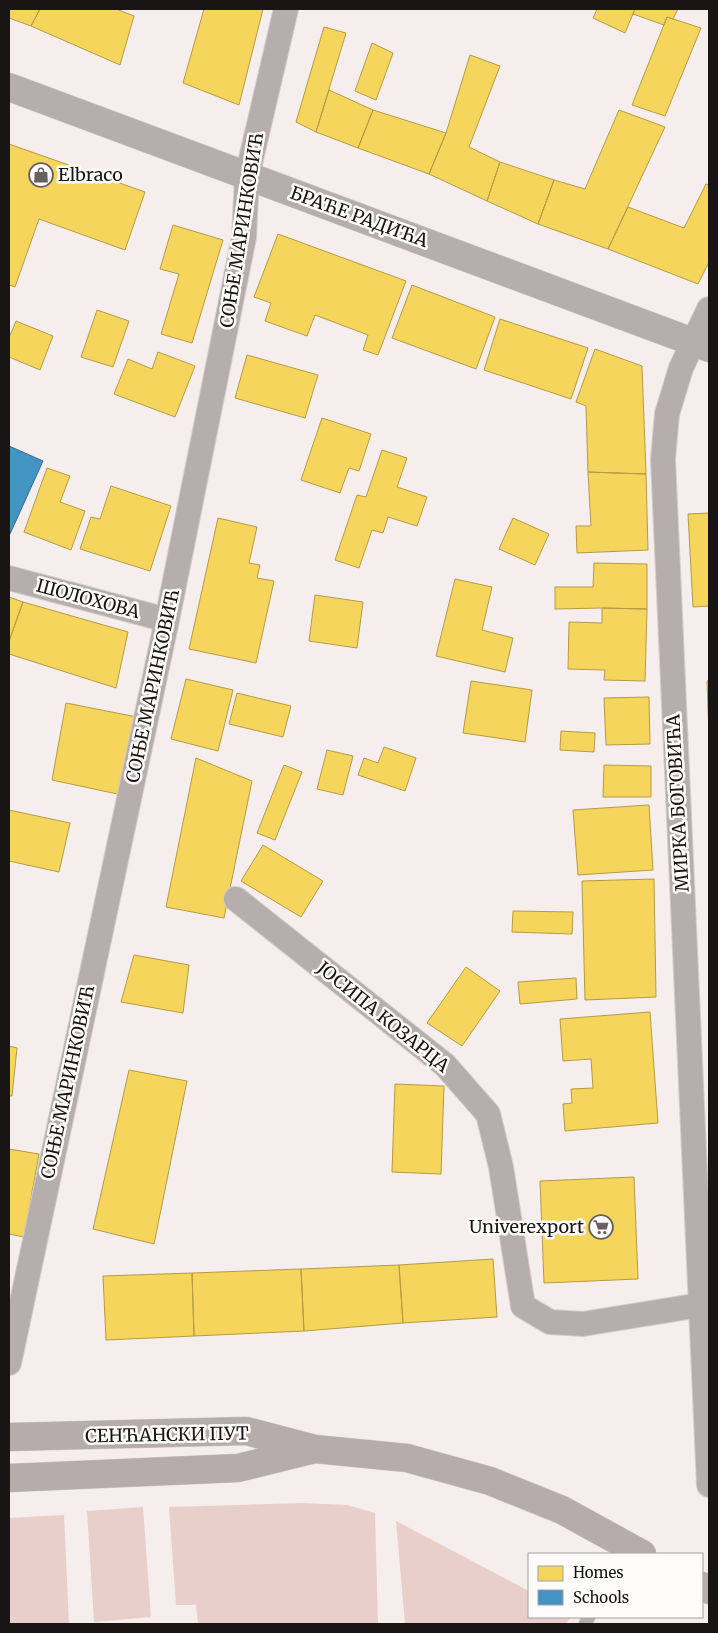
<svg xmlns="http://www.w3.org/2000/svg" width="718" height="1633" font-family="Merriweather,serif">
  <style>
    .green { fill: #e8cfca }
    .homes { fill: #f6d55c; stroke: #b49b46 }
    .schools { fill: #4393c3; stroke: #366d8e }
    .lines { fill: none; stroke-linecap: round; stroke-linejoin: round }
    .service-casing { stroke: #d2ccca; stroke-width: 14 }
    .minor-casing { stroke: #d2ccca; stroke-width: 26 }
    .tertiary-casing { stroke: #d2ccca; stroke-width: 29 }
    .secondary-casing { stroke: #d2ccca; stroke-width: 29 }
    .service { stroke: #b6aeac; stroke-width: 12 }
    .minor { stroke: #b6aeac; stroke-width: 24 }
    .tertiary { stroke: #b6aeac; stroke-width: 28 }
    .secondary { stroke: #b6adab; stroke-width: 28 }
    .labels { text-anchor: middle; stroke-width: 5; stroke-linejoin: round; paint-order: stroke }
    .poi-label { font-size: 18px; fill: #191514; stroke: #fefcfb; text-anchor: start }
    .street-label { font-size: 18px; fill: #191514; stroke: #fefcfb }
  </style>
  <rect width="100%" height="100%" fill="#f6eeec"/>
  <path class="green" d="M 303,1503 L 347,1505 L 375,1513 L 378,1624 L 198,1624 L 196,1605 L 176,1605 L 169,1507 Z
    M 143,1507 L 151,1617 L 94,1622 L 87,1511 Z
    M 64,1515 L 69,1624 L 9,1624 L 9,1518 Z
    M 396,1521 L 529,1591 L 529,1617 L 571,1617 L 566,1624 L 405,1624 Z"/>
  <path class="homes" d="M 9,9 L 40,9 L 31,26 L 9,18 Z
    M 40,9 L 116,9 L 134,16 L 120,65 L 31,26 Z
    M 204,9 L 263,9 L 239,105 L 183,83 Z
    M 597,9 L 635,9 L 625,33 L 593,18 Z
    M 635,9 L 678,9 L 673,19 L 667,17 L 664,25 L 633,14 Z
    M 667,17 L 701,28 L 665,116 L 632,105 Z
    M 324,27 L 346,33 L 316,132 L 296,122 Z
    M 372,43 L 393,53 L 376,100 L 355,91 Z
    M 470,55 L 500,66 L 469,147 L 500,162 L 487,201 L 429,174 L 446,133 Z
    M 329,90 L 373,110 L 358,148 L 316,132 Z
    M 373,110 L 446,133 L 429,174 L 358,148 Z
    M 619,110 L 665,127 L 608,249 L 538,224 L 554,180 L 585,189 Z
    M 9,144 L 145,192 L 125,250 L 39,219 L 15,287 L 9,285 Z
    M 500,162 L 554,180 L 538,224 L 487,201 Z
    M 706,184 L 709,185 L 709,262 L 698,284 L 608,249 L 628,207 L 684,228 Z
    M 173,225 L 223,240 L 192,343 L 161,334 L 179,274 L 160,269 Z
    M 278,234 L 406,281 L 378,355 L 363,350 L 368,335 L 315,315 L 307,336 L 265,321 L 271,303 L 254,297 Z
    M 412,285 L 495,317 L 476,369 L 392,338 Z
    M 97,310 L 129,321 L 113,367 L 81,357 Z
    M 500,319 L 588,348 L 571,399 L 484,370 Z
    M 16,321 L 53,336 L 40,370 L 9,357 L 9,338 Z
    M 595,349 L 642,366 L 646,474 L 588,472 L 586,406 L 576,402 Z
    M 158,352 L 195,366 L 175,417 L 114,394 L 128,359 L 152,369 Z
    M 247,355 L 318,375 L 305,418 L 235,398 Z
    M 322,418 L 371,434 L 359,471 L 349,468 L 340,493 L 301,480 Z
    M 382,450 L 407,458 L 397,487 L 427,497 L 417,526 L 388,517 L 383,533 L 372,530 L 359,568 L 335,560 L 357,495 L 366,497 Z
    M 47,468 L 70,476 L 60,502 L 85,511 L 71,550 L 24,532 Z
    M 588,472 L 646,474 L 648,550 L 577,553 L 576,526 L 591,526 Z
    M 111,486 L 171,506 L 150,571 L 80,549 L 91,517 L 100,519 Z
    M 709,513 L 709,606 L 693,607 L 688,514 Z
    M 218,518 L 257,527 L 249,563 L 260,565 L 257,578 L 274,581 L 256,663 L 189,649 Z
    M 513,518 L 549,534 L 535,565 L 499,549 Z
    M 594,563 L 647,564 L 647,609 L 602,608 L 555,609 L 555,587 L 593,587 Z
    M 455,579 L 492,587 L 482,630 L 513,638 L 505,672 L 436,656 Z
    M 315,595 L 363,602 L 357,648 L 309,641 Z
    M 9,597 L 23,602 L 9,641 Z
    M 23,602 L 128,632 L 116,688 L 9,654 L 9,641 Z
    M 602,608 L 647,609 L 645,681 L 604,680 L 605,670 L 568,669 L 569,622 L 602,623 Z
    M 186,679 L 233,690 L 218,751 L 171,739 Z
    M 709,680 L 709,735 L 707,681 Z
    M 471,681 L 532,690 L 525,742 L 463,733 Z
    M 237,693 L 291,706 L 283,737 L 229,724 Z
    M 649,697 L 650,744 L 606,745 L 604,698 Z
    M 66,703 L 137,717 L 122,795 L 52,780 Z
    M 561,731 L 595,733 L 594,752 L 560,750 Z
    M 384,747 L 416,758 L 405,791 L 358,775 L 364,758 L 378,763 Z
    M 327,750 L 353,756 L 343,795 L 317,789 Z
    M 196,758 L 252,781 L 224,918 L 166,907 Z
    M 284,765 L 302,772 L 275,840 L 257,833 Z
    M 604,765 L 651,766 L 651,797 L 603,797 Z
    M 649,805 L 653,870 L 578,875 L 573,810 Z
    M 9,810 L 70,823 L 59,872 L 9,861 Z
    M 263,845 L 323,881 L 301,917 L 241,881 Z
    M 654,879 L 656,997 L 585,1000 L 582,881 Z
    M 513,911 L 573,912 L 572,934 L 512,932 Z
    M 134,955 L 189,965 L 183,1013 L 121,1002 Z
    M 466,967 L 500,991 L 462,1046 L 427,1023 Z
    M 576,978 L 577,999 L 520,1004 L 518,982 Z
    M 650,1012 L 658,1123 L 565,1131 L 563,1104 L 572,1103 L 571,1089 L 593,1088 L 591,1059 L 563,1061 L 560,1019 Z
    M 9,1046 L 17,1048 L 12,1096 L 9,1096 Z
    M 129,1070 L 187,1081 L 154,1244 L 93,1229 Z
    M 395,1084 L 444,1086 L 441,1174 L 392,1172 Z
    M 9,1149 L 39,1154 L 24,1237 L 9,1234 Z
    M 634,1177 L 638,1279 L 544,1283 L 540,1181 Z
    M 493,1259 L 497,1317 L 403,1323 L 399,1265 Z
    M 399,1265 L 403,1323 L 304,1331 L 301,1269 Z
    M 301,1269 L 304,1331 L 194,1336 L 192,1273 Z
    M 192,1273 L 194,1336 L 106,1340 L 103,1276 Z"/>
  <path class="schools" d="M 9,446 L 43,461 L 10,534 L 9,533 Z"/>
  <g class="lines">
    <g class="service-casing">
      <path id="service" d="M 585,1624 L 589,1617"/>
    </g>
    <g class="minor-casing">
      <path id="minor" d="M 709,309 L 681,368 L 667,414 L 663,459 L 709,1485
        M 9,578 L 167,620
        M 236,899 L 445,1065 L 488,1114 L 501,1167 L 523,1306 L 550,1322 L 583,1324 L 700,1305 L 709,1301
        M 9,1363 L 167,620 L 244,237 L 247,176 L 286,9"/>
    </g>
    <g class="tertiary-casing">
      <path id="tertiary" d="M 9,87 L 709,348"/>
    </g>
    <g class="secondary-casing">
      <path id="secondary" d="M 9,1437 L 246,1431 L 315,1449 L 407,1458 L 490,1481 L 562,1510 L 642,1554
        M 9,1478 L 238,1468 L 311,1450
        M 702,1586 L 709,1590"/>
    </g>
    <use href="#service" class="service"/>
    <use href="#minor" class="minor"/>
    <use href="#tertiary" class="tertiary"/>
    <use href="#secondary" class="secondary"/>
  </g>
  <defs>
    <g id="shop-ring" transform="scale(1.25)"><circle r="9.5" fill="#fefcfb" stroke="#666160" stroke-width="1.5"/><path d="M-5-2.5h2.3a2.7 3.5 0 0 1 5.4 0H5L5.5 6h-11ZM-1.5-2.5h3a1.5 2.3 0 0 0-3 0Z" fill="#666160"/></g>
    <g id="supermarket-ring" transform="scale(1.25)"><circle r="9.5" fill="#fefcfb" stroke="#666160" stroke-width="1.5"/><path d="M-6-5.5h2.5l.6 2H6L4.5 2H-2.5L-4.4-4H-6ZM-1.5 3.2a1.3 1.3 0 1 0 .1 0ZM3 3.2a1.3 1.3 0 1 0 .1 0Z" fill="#666160"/></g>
  </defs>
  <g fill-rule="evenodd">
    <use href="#shop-ring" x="41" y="175"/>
    <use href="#supermarket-ring" x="601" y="1227"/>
  </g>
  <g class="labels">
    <g class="poi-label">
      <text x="58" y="181">Elbraco</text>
      <text x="584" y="1233" text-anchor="end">Univerexport</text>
    </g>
    <g class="street-label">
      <text transform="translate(359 217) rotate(20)" y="6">БРАЋЕ РАДИЋА</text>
      <text transform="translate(242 230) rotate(-81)" y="6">СОЊЕ МАРИНКОВИЋ</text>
      <text transform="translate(88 599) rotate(15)" y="6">ШОЛОХОВА</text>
      <text transform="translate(153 686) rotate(-78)" y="6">СОЊЕ МАРИНКОВИЋ</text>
      <text transform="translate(678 803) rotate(-93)" y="6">МИРКА БОГОВИЋА</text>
      <text transform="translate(383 1017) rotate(39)" y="6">ЈОСИПА КОЗАРЦА</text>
      <text transform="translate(68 1082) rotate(-78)" y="6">СОЊЕ МАРИНКОВИЋ</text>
      <text transform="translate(167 1435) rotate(-1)" y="6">СЕНЋАНСКИ ПУТ</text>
    </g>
  </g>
  <rect width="718" height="1633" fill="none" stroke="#191514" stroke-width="20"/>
  <rect x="528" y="1553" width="175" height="65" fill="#fefcfb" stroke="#a2a09f"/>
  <rect x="538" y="1566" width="25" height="15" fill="#f6d55c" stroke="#a2a09f"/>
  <text x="573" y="1578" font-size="15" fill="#191514">Homes</text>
  <rect x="538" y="1590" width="25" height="15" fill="#4393c3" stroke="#a2a09f"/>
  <text x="573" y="1603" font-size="15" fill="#191514">Schools</text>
</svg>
